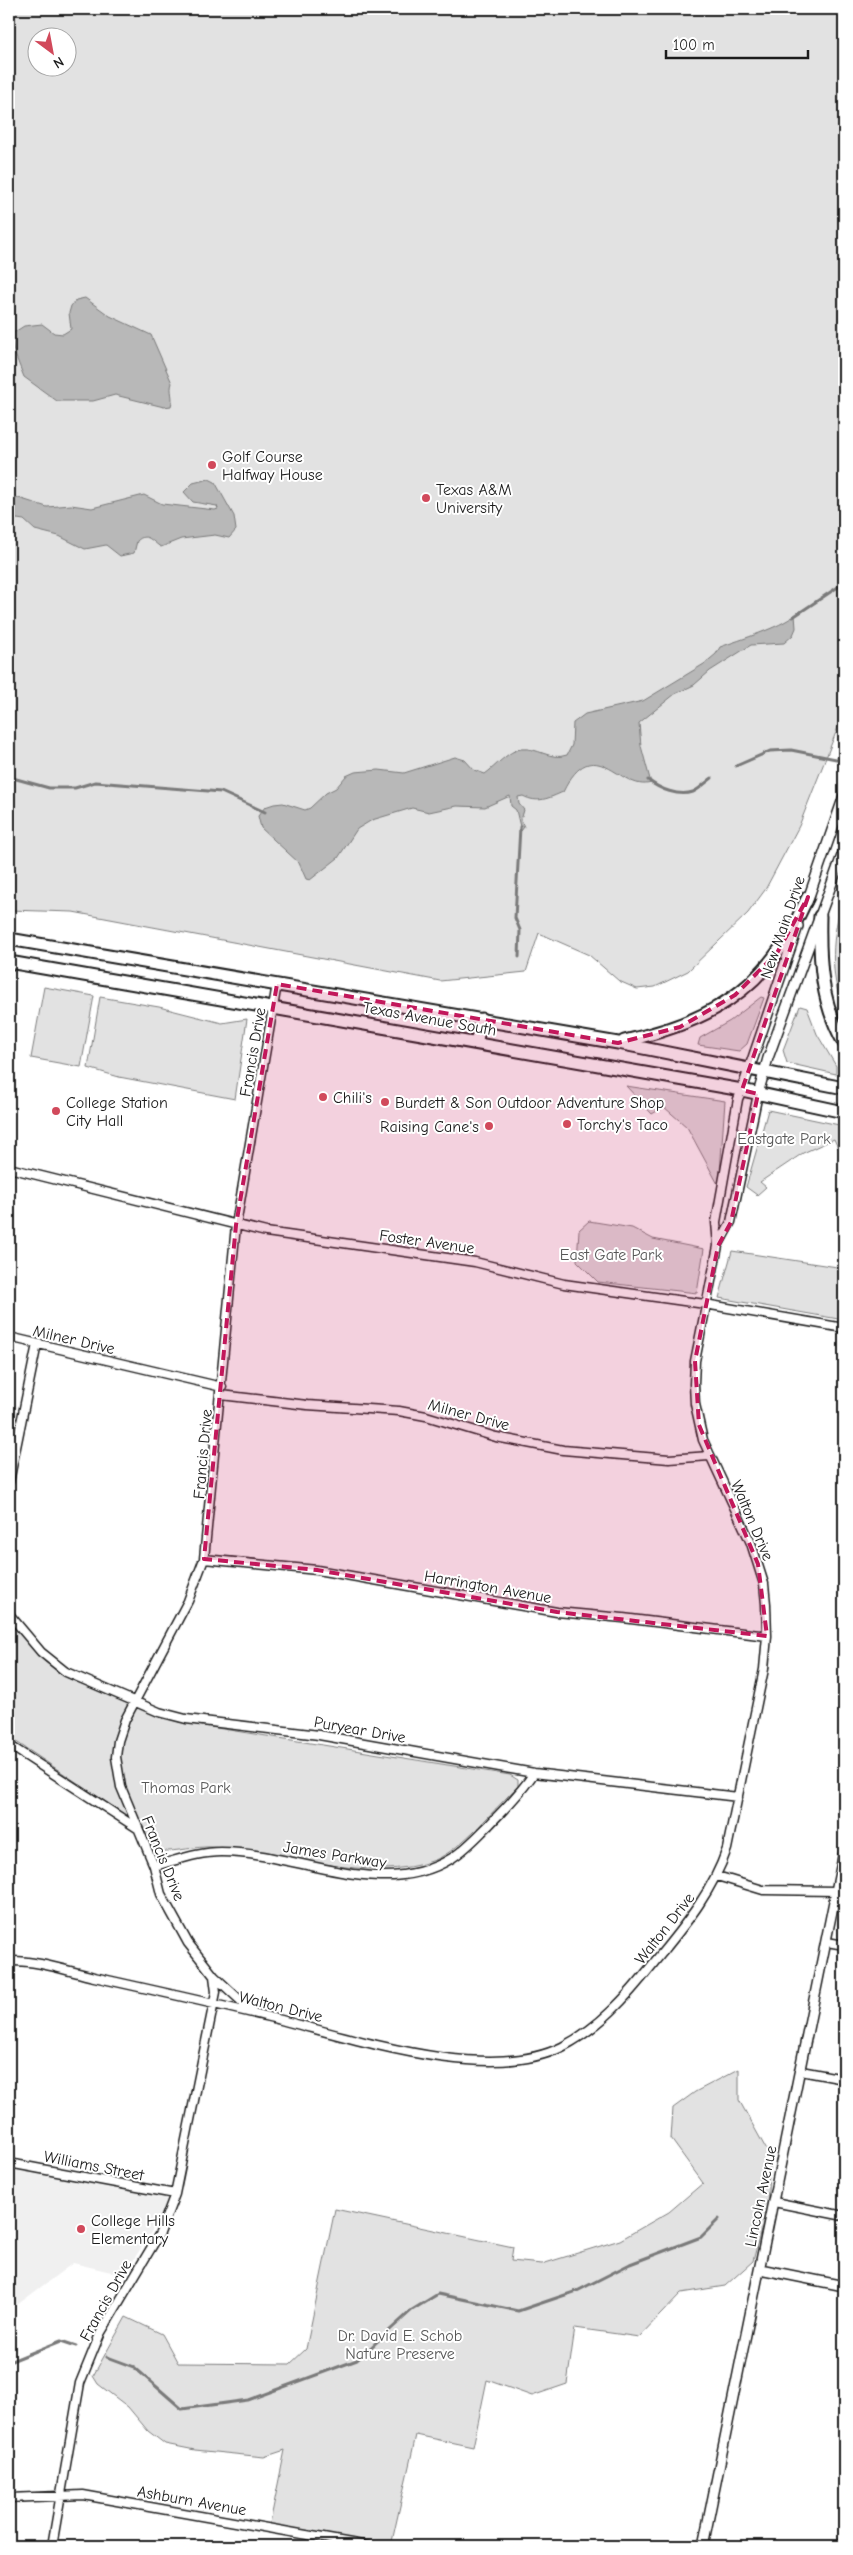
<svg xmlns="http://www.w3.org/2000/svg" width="853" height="2555" font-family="'Comic Neue',sans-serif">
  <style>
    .built { fill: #f0f0f0 }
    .green { fill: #e2e2e2; stroke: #7f7f7f; fill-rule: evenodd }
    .water { fill: #b8b8b8; stroke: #7a7a7a }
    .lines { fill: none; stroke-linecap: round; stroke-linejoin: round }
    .stream { stroke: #7a7a7a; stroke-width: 3 }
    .minor-casing { stroke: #1c1c1c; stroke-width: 11 }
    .tertiary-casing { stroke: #1c1c1c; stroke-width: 12 }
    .primary-casing { stroke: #1c1c1c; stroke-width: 15 }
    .minor { stroke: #fff; stroke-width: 8 }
    .tertiary { stroke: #fff; stroke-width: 9 }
    .primary { stroke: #fff; stroke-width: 11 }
    .marked { fill: #c2185b; fill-opacity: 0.2; stroke: #c2185b; stroke-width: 4; stroke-dasharray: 10 6; stroke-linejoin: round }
    .poi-dot { fill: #d1495b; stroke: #fff; stroke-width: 2 }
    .labels { text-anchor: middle; stroke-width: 4; stroke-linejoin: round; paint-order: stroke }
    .poi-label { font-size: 16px; fill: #1c1c1c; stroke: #fff; text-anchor: start }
    .street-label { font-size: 16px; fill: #1c1c1c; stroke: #fff }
    .park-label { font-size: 16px; fill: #575757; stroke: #fff }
  </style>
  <rect width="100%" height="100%" fill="#fff"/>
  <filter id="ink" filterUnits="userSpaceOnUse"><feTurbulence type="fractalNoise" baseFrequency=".02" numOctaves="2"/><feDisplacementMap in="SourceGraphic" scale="10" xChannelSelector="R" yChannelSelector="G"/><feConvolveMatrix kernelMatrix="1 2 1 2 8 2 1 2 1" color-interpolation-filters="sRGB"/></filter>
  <g filter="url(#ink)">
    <path class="built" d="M 9,2163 L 175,2194 L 124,2275 L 73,2263 L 9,2311 Z"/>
    <path class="green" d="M 9,9 L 844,9 L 844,712 L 799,826 L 765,890 L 748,913 L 688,971 L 655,987 L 637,989 L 619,981 L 589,955 L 539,933 L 526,972 L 440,981 L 73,912 L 9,910 ZM 38,38 L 68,38 L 68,68 L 38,68 Z
      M 844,898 L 844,1011 C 829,975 831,934 844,898 Z
      M 44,987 L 94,996 L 81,1067 L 31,1058 Z
      M 100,997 L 159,1007 L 222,1023 L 247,1019 L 235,1099 L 119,1077 L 88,1068 Z
      M 761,997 L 764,998 L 747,1044 L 739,1051 L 698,1045 L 700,1038 L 730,1021 Z
      M 800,1006 L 807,1008 L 817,1034 L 836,1066 L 836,1074 L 787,1063 L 783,1050 Z
      M 626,1086 L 725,1101 L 719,1186 L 687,1127 L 664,1107 L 652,1114 Z
      M 768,1110 L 844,1126 L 844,1146 L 838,1148 L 834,1139 L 803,1153 L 760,1182 L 766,1187 L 757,1195 L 746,1187 Z
      M 589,1221 L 632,1228 L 653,1239 L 704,1249 L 697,1293 L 598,1282 L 577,1261 L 579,1230 Z
      M 732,1251 L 844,1268 L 844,1320 L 719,1298 Z
      M 9,1620 L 45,1662 L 67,1678 L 179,1722 L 510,1775 L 518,1780 L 518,1786 C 496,1807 462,1849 435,1860 C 371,1885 281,1851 213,1847 C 195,1846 178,1852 160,1851 L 124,1814 L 9,1737 Z
      M 739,2069 L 739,2100 L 770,2156 L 767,2207 L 753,2261 L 725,2286 L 681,2293 L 639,2337 L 575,2328 L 567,2384 L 532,2396 L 487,2380 L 473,2447 L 416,2435 L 391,2546 L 368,2546 L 269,2528 L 285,2450 L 264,2457 L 195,2450 L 165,2444 L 148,2431 L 128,2407 L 98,2384 L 93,2376 L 126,2317 L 162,2334 L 178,2363 L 290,2364 L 306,2349 L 335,2209 L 513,2247 L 511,2261 L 542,2264 L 620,2240 L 669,2212 L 703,2183 L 671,2139 L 673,2108 L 695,2092 Z"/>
    <path class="water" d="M 85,298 L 110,316 L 151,335 L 172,383 C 169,391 174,397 171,406 L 164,407 L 115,395 L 93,401 L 57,401 L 24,377 L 14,352 L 10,335 L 24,326 L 42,324 L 54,333 L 63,334 L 71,329 L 69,313 L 71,306 L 76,300 Z
      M 209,479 L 215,482 L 234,516 L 236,530 L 229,538 L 215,535 L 181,539 L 161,547 C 153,543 147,531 137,541 L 134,553 L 120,556 L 106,545 L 85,549 L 59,536 L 35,530 L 24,520 L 17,519 L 9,523 L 9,495 L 47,507 L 71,505 L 92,508 L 144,495 L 162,504 L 215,510 L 218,509 L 217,506 L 193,502 L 184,492 L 193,483 Z
      M 795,615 L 796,628 L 793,635 L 784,643 L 751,645 L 710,671 L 694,685 L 675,694 L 639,723 L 641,746 L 651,783 C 620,793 594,728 563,792 C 549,798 538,804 523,796 L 518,797 L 519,804 L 524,810 L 521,820 L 524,827 L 521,831 L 516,810 L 511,806 L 510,796 L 485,807 L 457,806 L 429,812 L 412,808 L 372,820 L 357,829 L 338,858 L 310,880 L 306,879 L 299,863 L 261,828 L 258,816 L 265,807 L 274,804 L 283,803 L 305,810 L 310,808 L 326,793 L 336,788 L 346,776 L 355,772 L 379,770 L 404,773 L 455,757 L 465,760 L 474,770 L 485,774 C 495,767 509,750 521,749 C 538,747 550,761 567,755 L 572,745 L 573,723 L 585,714 L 643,701 L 704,664 L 716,654 L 720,647 C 742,639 779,628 795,615 Z"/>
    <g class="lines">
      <path class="stream" d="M 793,617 L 844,583
        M 736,766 L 770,751 L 791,750 L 841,760
        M 9,777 L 49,788 L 75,788 L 95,782 L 221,792 L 265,812
        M 648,780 C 659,789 679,797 693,792 C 699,790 706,782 712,778
        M 519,957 L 520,930 L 515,918 L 520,827
        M 107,2357 L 134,2367 L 182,2409 L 248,2400 L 357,2360 L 412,2310 L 438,2294 L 518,2311 L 577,2291 L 630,2264 L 701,2237 L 719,2219
        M 9,2362 L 61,2341 L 76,2346"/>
      <g class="minor-casing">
        <path id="minor" d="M 9,1168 L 266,1232 L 475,1262 L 564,1284 L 705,1304 L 844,1328
          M 718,1246 L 731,1222 L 758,1094
          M 9,1337 L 222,1387
          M 221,1395 L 307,1405 L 399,1411 L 426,1416 L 496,1437 L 563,1450 L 669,1459 L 709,1456
          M 9,1482 L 37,1344
          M 204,1559 L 317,1570 L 557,1612 L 623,1618 L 767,1636
          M 9,1614 L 41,1652 L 66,1672 L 159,1712 L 186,1719 L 319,1735 L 534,1773 L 738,1797
          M 9,1745 L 137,1828
          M 154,1866 C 175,1861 198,1852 221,1852 C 296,1852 382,1902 452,1858 C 466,1849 477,1837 489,1825 C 505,1808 521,1793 534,1773
          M 717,1876 L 763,1890 L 836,1891
          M 827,1942 L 844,1945
          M 9,1961 C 37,1960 67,1971 94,1977 C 153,1990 211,2003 269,2017 C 348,2036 486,2085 562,2047 C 599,2028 627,1997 653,1964 C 683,1927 711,1895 727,1849 L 764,1669 L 767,1636 L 766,1604 L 764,1584 L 751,1543 L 703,1440 L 695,1404 L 694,1384 L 695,1361 L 718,1246 L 716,1222 L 738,1099 L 742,1090
          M 214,1976 L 253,2012
          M 801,2071 L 844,2079
          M 9,2163 L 175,2194
          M 774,2202 L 844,2216
          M 9,2498 L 83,2495 L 368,2546
          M 52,2546 L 80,2383 L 100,2334 L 160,2233 L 175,2194 L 216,1992 L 214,1976 L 188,1943 L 161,1894 L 154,1866 L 121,1787 L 116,1757 L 118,1741 L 125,1720 L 188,1601 L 204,1559 L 236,1225 L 277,984
          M 843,2546 L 844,2540"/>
      </g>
      <g class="tertiary-casing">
        <path id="tertiary" d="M 807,902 L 844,796
          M 742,1090 L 798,926
          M 758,1094 L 768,1058 L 844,850
          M 760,2269 L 844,2286
          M 703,2546 L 844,1852"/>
      </g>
      <g class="primary-casing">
        <path id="primary" d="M 820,916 C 819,961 821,1003 844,1043
          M 9,939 L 618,1043 L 844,1088
          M 9,962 L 742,1090 L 844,1112
          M 624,1041 C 691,1026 747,1002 785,941 C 794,928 800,912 808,897
          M 476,1043 L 482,1019"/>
      </g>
      <use href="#minor" class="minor"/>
      <use href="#tertiary" class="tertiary"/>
      <use href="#primary" class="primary"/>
    </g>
  </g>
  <path class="marked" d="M 808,897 L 742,1090 L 758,1094 L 731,1222 L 718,1246 L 695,1361 L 699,1425 L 758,1564 L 767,1636 L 557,1612 L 317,1570 L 204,1559 L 236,1225 L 277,984 L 618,1043 L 680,1027 L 735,995 L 777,953 Z"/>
  <g class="poi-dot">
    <circle cx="212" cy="465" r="5"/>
    <circle cx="426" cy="498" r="5"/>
    <circle cx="323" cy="1097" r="5"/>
    <circle cx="385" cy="1102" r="5"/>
    <circle cx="56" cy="1111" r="5"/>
    <circle cx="567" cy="1124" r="5"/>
    <circle cx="489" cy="1126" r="5"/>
    <circle cx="81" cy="2229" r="5"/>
  </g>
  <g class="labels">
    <g class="poi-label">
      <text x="222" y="462">Golf Course<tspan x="222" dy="18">Halfway House</tspan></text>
      <text x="436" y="495">Texas A&amp;M<tspan x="436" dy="18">University</tspan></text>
      <text x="333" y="1103">Chili's</text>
      <text x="66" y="1108">College Station<tspan x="66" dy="18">City Hall</tspan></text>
      <text x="395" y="1108">Burdett &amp; Son Outdoor Adventure Shop</text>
      <text x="577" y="1130">Torchy's Taco</text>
      <text x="479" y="1132" text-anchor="end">Raising Cane's</text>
      <text x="91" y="2226">College Hills<tspan x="91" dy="18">Elementary</tspan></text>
    </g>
    <g class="street-label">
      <text transform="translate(782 927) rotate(-71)" y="6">New Main Drive</text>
      <text transform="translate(430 1018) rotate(10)" y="6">Texas Avenue South</text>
      <text transform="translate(252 1052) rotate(-80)" y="6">Francis Drive</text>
      <text transform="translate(427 1241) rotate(8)" y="6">Foster Avenue</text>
      <text transform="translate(74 1339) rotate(13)" y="6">Milner Drive</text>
      <text transform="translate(469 1414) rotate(15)" y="6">Milner Drive</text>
      <text transform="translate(202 1454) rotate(-85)" y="6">Francis Drive</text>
      <text transform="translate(753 1520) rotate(67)" y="6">Walton Drive</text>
      <text transform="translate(488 1586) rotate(10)" y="6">Harrington Avenue</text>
      <text transform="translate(360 1729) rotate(10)" y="6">Puryear Drive</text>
      <text transform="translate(335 1854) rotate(9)" y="6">James Parkway</text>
      <text transform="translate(164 1858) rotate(68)" y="6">Francis Drive</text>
      <text transform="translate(664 1928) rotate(-52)" y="6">Walton Drive</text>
      <text transform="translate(281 2006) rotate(14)" y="6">Walton Drive</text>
      <text transform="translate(94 2165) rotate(11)" y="6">Williams Street</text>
      <text transform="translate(760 2196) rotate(-78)" y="6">Lincoln Avenue</text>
      <text transform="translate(105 2300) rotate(-61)" y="6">Francis Drive</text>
      <text transform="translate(192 2500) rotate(10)" y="6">Ashburn Avenue</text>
    </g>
    <g class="park-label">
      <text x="784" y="1144">Eastgate Park</text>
      <text x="611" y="1260">East Gate Park</text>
      <text x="186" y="1793">Thomas Park</text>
      <text x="400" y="2341">Dr. David E. Schob<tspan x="400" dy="18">Nature Preserve</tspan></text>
    </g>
  </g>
  <rect width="853" height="2555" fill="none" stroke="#fff" stroke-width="30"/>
  <rect x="15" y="15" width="823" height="2525" fill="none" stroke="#1c1c1c" stroke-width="2" filter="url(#ink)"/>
  <g transform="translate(52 52) rotate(148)"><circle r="24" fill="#ffffff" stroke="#a4a4a4"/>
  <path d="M0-4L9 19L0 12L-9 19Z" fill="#d1495b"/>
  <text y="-8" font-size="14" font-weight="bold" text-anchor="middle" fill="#1c1c1c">N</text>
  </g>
  <path d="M666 50v8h142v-8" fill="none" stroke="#1c1c1c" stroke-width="2.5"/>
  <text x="673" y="50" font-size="15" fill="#1c1c1c" stroke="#ffffff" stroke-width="4" paint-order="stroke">100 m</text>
</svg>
